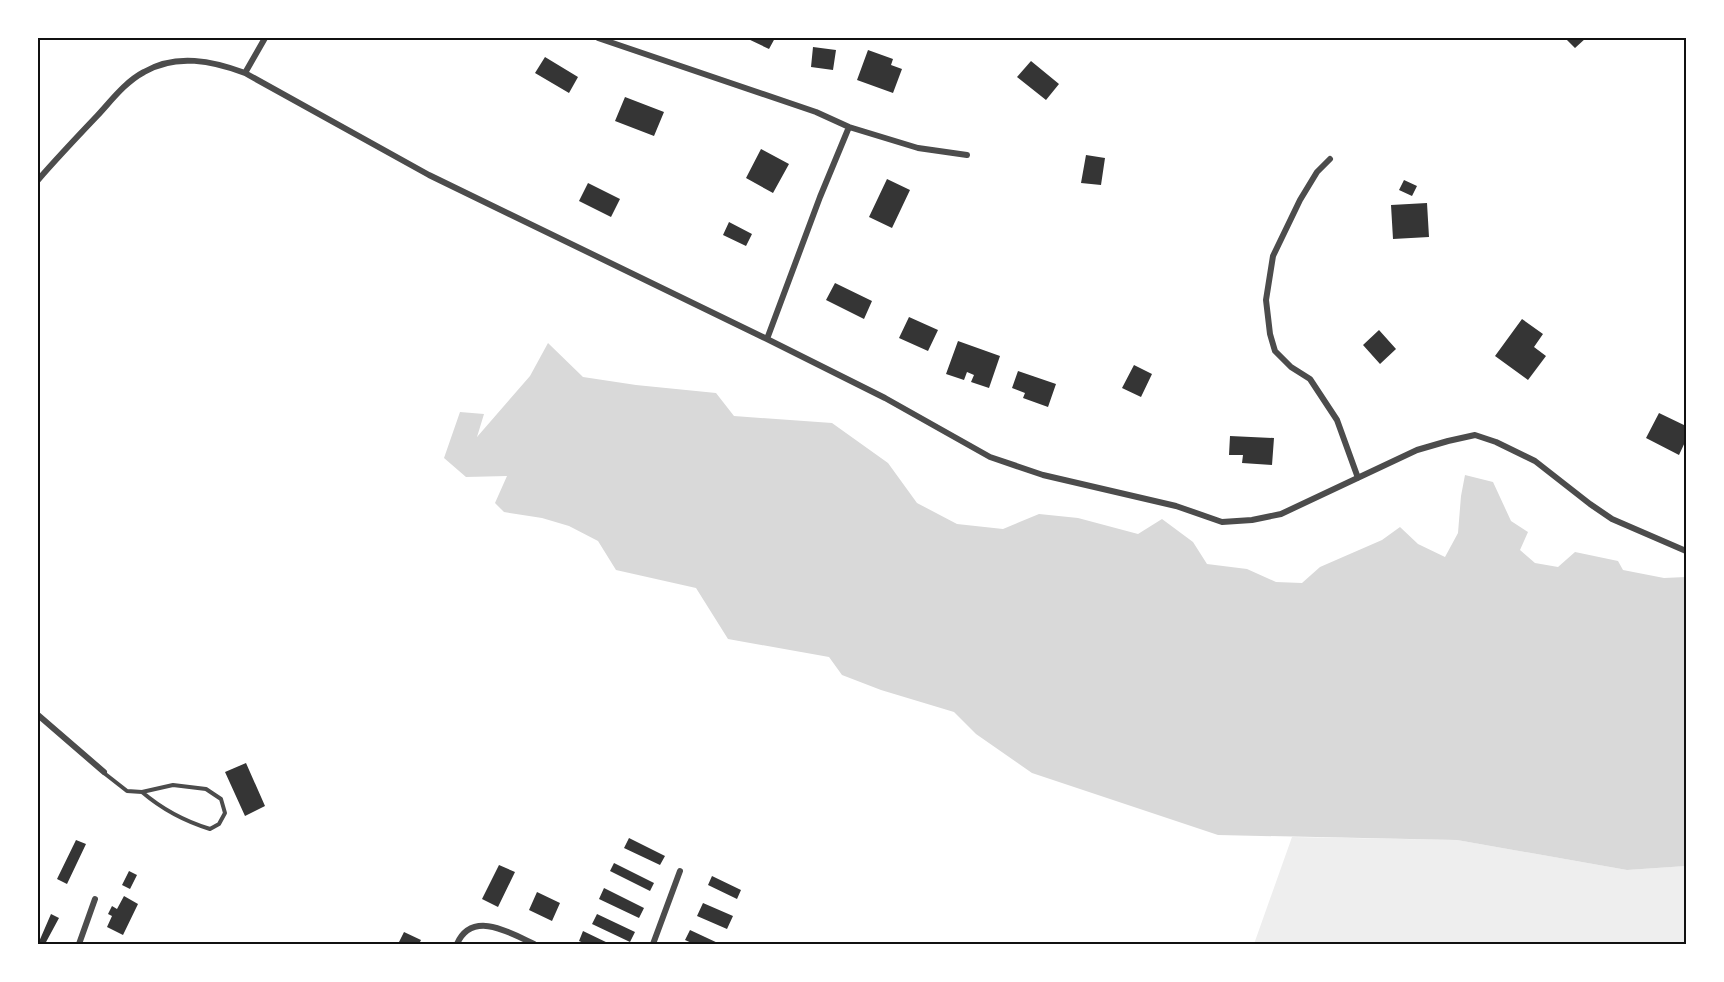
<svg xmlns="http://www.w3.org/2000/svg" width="1724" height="982" font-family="'DM Sans',sans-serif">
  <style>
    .green { fill: #eee }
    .water { fill: #d9d9d9 }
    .building { fill: #353535 }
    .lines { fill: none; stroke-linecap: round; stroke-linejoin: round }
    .service { stroke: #4c4c4c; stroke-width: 4 }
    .minor { stroke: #4c4c4c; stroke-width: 6 }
    .neatline { fill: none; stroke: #111; stroke-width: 2 }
  </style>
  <rect width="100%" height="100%" fill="#fff"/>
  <path class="green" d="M 1292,837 L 1457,840 L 1627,870 L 1686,866 L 1686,944 L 1254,944 Z"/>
  <path class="water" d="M 548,343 L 583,377 L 636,385 L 716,393 L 734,416 L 832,423 L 888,463 L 917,503 L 957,524 L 1003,529 L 1039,514 L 1078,518 L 1138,534 L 1162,519 L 1193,542 L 1207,564 L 1247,569 L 1276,582 L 1302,583 L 1320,567 L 1382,540 L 1400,527 L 1418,544 L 1445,557 L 1458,533 L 1461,496 L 1465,475 L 1493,482 L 1511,521 L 1528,532 L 1520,550 L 1535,563 L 1558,567 L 1575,552 L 1618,561 L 1623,570 L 1664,578 L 1686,577 L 1686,866 L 1627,870 L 1457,840 L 1218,835 L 1032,773 L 976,734 L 954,712 L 881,690 L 842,675 L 829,657 L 728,639 L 696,588 L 616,570 L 598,541 L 569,526 L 542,518 L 504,512 L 495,503 L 507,476 L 466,477 L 444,458 L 460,412 L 484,414 L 477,437 L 530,376 Z"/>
  <path class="building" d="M 746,38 L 775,38 L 769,49 Z
    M 1565,38 L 1586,38 L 1575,48 Z
    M 813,47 L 836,50 L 833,70 L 811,67 Z
    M 868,50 L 893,59 L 891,65 L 902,69 L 893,93 L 857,80 Z
    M 545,57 L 578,77 L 569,93 L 535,73 Z
    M 1031,61 L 1059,84 L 1046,100 L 1017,77 Z
    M 625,97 L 664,112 L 654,136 L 615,121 Z
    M 761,149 L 789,164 L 773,193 L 746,178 Z
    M 1086,155 L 1105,158 L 1101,185 L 1081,183 Z
    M 887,179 L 910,190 L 892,228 L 869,217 Z
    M 1404,180 L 1417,186 L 1412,196 L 1399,190 Z
    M 588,183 L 620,199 L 611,217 L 579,201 Z
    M 1427,203 L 1429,237 L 1393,239 L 1391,205 Z
    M 729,222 L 752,234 L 746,246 L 723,235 Z
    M 835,283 L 872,301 L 864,319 L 826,300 Z
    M 909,317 L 938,330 L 928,351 L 899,338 Z
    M 1522,319 L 1543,334 L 1534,347 L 1546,356 L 1528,380 L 1495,356 Z
    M 1379,330 L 1396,349 L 1380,364 L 1363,345 Z
    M 958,341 L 1000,356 L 989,388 L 971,382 L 974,375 L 967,372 L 964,380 L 946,374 Z
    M 1134,365 L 1152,374 L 1141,397 L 1122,388 Z
    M 1018,371 L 1056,384 L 1048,407 L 1023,398 L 1025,393 L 1012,388 Z
    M 1659,413 L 1686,426 L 1686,440 L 1679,455 L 1646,438 Z
    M 1230,436 L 1274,438 L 1272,465 L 1242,463 L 1243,455 L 1229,455 Z
    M 246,763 L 265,806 L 245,816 L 225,772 Z
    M 629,838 L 665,856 L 660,865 L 624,848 Z
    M 76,840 L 86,844 L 67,884 L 57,879 Z
    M 614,863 L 654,883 L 650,891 L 610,871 Z
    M 499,865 L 515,872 L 498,907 L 482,899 Z
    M 129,871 L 137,875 L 130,889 L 122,885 Z
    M 712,876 L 741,890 L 737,899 L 708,885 Z
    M 604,888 L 644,908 L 639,918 L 599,899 Z
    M 537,892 L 560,903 L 552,921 L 529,910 Z
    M 124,896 L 138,904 L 123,935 L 107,927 L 112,916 L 108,914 L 112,906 L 117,909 Z
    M 703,903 L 733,916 L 727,929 L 697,916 Z
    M 51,914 L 59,918 L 45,944 L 38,944 Z
    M 597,914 L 635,932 L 630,942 L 592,924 Z
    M 690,930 L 720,944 L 694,944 L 685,940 Z
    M 583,931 L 610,944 L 586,944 L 579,941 Z
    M 404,932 L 421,940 L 419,944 L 398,944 Z"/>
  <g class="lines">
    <path class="service" d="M 104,773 L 127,791 L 142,792 L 173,785 L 206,789 L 221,799 L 225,813 L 219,824 L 210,829 C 184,821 163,810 142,792"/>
    <path class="minor" d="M 598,38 L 816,112 L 849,127 L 918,148 L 967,155
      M 245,73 L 265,38
      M 1330,159 L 1317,172 L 1300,200 L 1273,256 L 1266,300 L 1270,334 L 1275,351 L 1291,367 L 1310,379 L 1337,420 L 1358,478
      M 38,180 C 57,158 77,137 97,116 C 111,101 125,82 144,72 C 176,53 213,61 245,73 L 429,175 L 767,339 L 885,398 L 990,457 L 1043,475 L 1176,506 L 1222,522 L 1252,520 L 1281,514 L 1417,450 L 1448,441 L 1475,435 L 1496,442 L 1535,461 L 1590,504 L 1612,519 L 1686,551
      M 767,339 L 820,197 L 849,127
      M 38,715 L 104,772
      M 79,944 L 95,899
      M 457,944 C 472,910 509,932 534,944
      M 653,944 L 680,871"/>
  </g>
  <rect width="1724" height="982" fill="none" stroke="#ffffff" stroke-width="78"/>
  <rect x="39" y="39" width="1646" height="904" class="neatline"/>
</svg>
